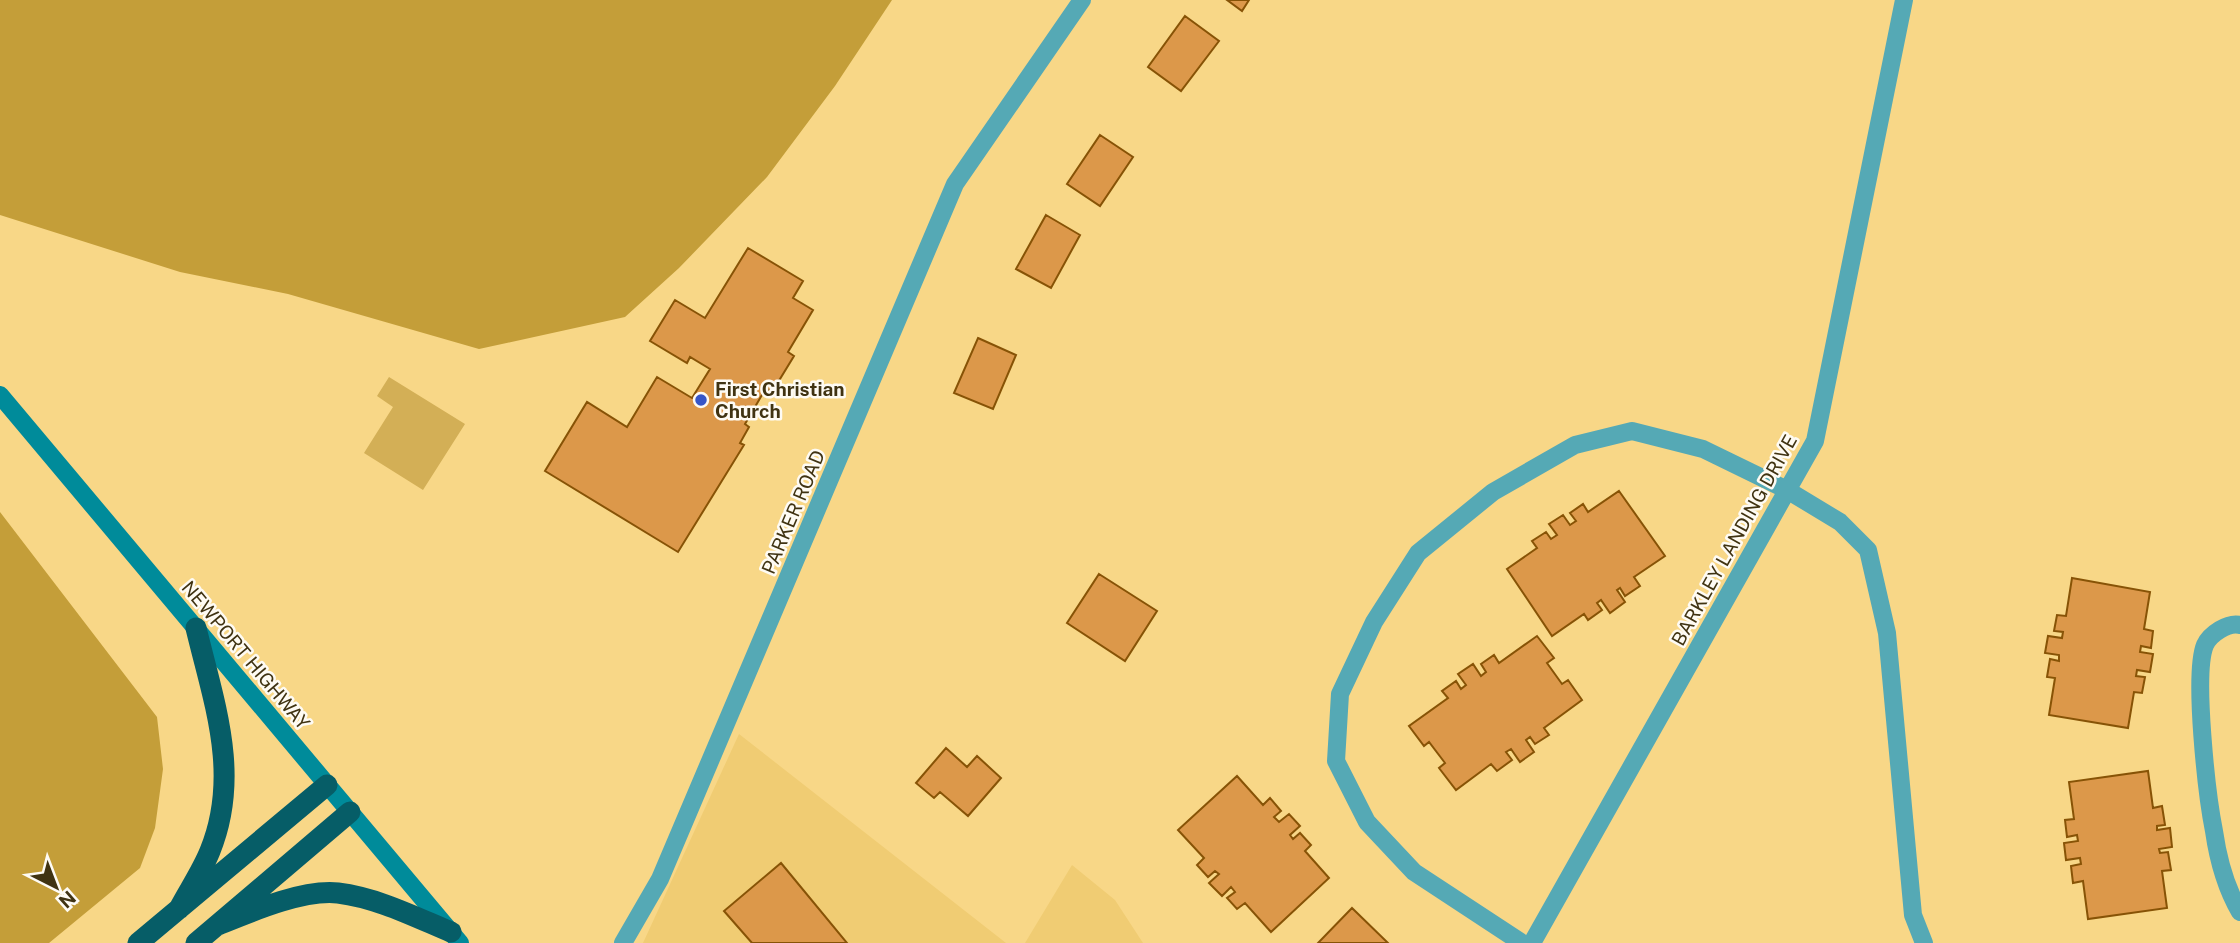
<svg xmlns="http://www.w3.org/2000/svg" width="2240" height="943" font-family="'Public Sans',sans-serif">
  <style>
    .built { fill: #f0cc73 }
    .green { fill: #d3af56 }
    .forest { fill: #c49e39 }
    .building { fill: #dc984a; stroke: #875306; stroke-width: 2 }
    .lines { fill: none; stroke-linecap: round; stroke-linejoin: round }
    .street { stroke: #55a9b5; stroke-width: 18 }
    .secondary { stroke: #008b9a; stroke-width: 18 }
    .highway { stroke: #065d67; stroke-width: 21 }
    .poi-dot { fill: #3756c7; stroke: #fefbf4; stroke-width: 2.5 }
    .labels { text-anchor: middle; stroke-width: 5; stroke-linejoin: round; paint-order: stroke }
    .poi-label { font-size: 19px; font-weight: bold; fill: #403312; stroke: #fefbf4; text-anchor: start }
    .street-label { font-size: 19px; fill: #403312; stroke: #fefbf4 }
  </style>
  <rect width="100%" height="100%" fill="#f8d787"/>
  <path class="built" d="M 739,734 L 1006,943 L 643,943 Z
    M 1072,865 L 1115,900 L 1143,943 L 1025,943 Z"/>
  <path class="green" d="M 389,377 L 465,424 L 423,490 L 364,453 L 393,407 L 377,396 Z"/>
  <path class="forest" d="M 0,0 L 892,0 L 835,86 L 767,177 L 679,268 L 625,317 L 479,349 L 288,294 L 180,272 L 0,215 Z
    M 0,512 L 157,717 L 163,769 L 155,828 L 140,868 L 49,943 L 0,943 Z"/>
  <path class="building" d="M 1227,0 L 1249,0 L 1242,11 Z
    M 1185,16 L 1219,41 L 1181,91 L 1148,67 Z
    M 1100,135 L 1133,157 L 1100,206 L 1067,184 Z
    M 1046,215 L 1080,235 L 1051,288 L 1016,269 Z
    M 748,248 L 803,281 L 793,298 L 813,310 L 788,352 L 794,356 L 772,392 L 766,388 L 745,424 L 749,427 L 740,443 L 744,445 L 678,552 L 545,471 L 587,402 L 627,427 L 657,377 L 692,398 L 710,369 L 690,357 L 687,363 L 650,341 L 675,300 L 705,318 Z
    M 978,338 L 1016,355 L 993,409 L 954,393 Z
    M 1619,491 L 1665,556 L 1634,577 L 1640,586 L 1625,596 L 1620,588 L 1617,590 L 1625,602 L 1610,613 L 1601,600 L 1597,603 L 1602,610 L 1588,620 L 1584,614 L 1552,636 L 1507,569 L 1537,548 L 1532,541 L 1546,532 L 1551,539 L 1557,535 L 1549,524 L 1563,515 L 1570,525 L 1576,521 L 1570,513 L 1583,504 L 1588,512 Z
    M 1099,574 L 1157,611 L 1125,661 L 1067,623 Z
    M 2072,578 L 2150,592 L 2144,629 L 2153,631 L 2151,648 L 2141,646 L 2140,652 L 2153,654 L 2150,672 L 2137,670 L 2136,676 L 2145,677 L 2142,693 L 2134,692 L 2128,728 L 2049,715 L 2055,678 L 2047,677 L 2050,659 L 2059,661 L 2059,655 L 2045,653 L 2048,636 L 2062,638 L 2063,632 L 2054,631 L 2057,615 L 2066,616 Z
    M 1537,636 L 1554,658 L 1547,663 L 1562,684 L 1568,680 L 1582,700 L 1544,728 L 1549,735 L 1535,744 L 1530,737 L 1526,740 L 1534,752 L 1520,762 L 1511,749 L 1506,752 L 1512,760 L 1497,771 L 1491,764 L 1456,790 L 1439,768 L 1445,763 L 1429,742 L 1424,746 L 1409,726 L 1448,698 L 1442,691 L 1456,681 L 1461,689 L 1466,685 L 1458,674 L 1473,664 L 1481,676 L 1486,672 L 1481,664 L 1494,655 L 1499,663 Z
    M 946,748 L 967,767 L 977,756 L 1001,778 L 968,816 L 940,792 L 934,798 L 916,783 Z
    M 2148,771 L 2153,808 L 2162,806 L 2165,825 L 2157,826 L 2157,830 L 2170,828 L 2172,847 L 2159,849 L 2160,853 L 2168,852 L 2171,870 L 2162,871 L 2167,908 L 2088,919 L 2083,881 L 2073,883 L 2071,866 L 2081,864 L 2080,858 L 2066,860 L 2064,843 L 2078,841 L 2077,835 L 2067,837 L 2065,820 L 2074,819 L 2069,782 Z
    M 1237,776 L 1263,805 L 1270,798 L 1281,811 L 1274,817 L 1279,822 L 1289,814 L 1300,826 L 1290,835 L 1293,839 L 1300,833 L 1311,845 L 1305,851 L 1329,878 L 1271,932 L 1245,903 L 1237,909 L 1227,898 L 1235,892 L 1231,887 L 1222,896 L 1209,883 L 1219,874 L 1215,871 L 1208,877 L 1197,865 L 1204,858 L 1178,830 Z
    M 781,863 L 847,943 L 752,943 L 724,911 Z
    M 1352,908 L 1388,943 L 1318,943 Z"/>
  <g class="lines">
    <path class="street" d="M 2240,625 C 2228,622 2210,634 2205,645 C 2193,674 2207,796 2214,831 C 2218,859 2226,888 2240,912
      M 623,943 L 660,879 L 955,184 L 1082,0
      M 1522,943 L 1414,872 L 1367,822 L 1336,761 L 1340,694 L 1374,622 L 1418,553 L 1493,492 L 1575,445 L 1632,431 L 1703,449 L 1787,490 L 1840,522 L 1868,550 L 1887,633 L 1913,915 L 1924,943
      M 1532,943 L 1815,441 L 1904,0"/>
    <path class="secondary" d="M 0,395 L 460,943"/>
    <path class="highway" d="M 179,909 C 189,890 202,871 210,851 C 241,775 214,703 196,628
      M 218,925 C 250,912 303,889 338,893 C 378,898 415,917 451,932
      M 138,943 L 327,785
      M 196,943 L 350,812"/>
  </g>
  <circle class="poi-dot" cx="701" cy="400" r="7"/>
  <g class="labels">
    <g class="poi-label">
      <text x="715" y="396">First Christian<tspan x="715" dy="22">Church</tspan></text>
    </g>
    <g class="street-label">
      <text transform="translate(793 512) rotate(-67)" y="7">PARKER ROAD</text>
      <text transform="translate(1734 540) rotate(-61)" y="7">BARKLEY LANDING DRIVE</text>
      <text transform="translate(246 655) rotate(50)" y="7">NEWPORT HIGHWAY</text>
    </g>
  </g>
  <g transform="translate(56 887) rotate(138)" stroke="#fefbf4" stroke-width="5" paint-order="stroke">
  <path d="M0-5L12 26L0 18L-12 26Z" fill="#403312"/>
  <text y="-10" font-size="19" font-weight="bold" text-anchor="middle" fill="#403312">N</text>
  </g>
</svg>
